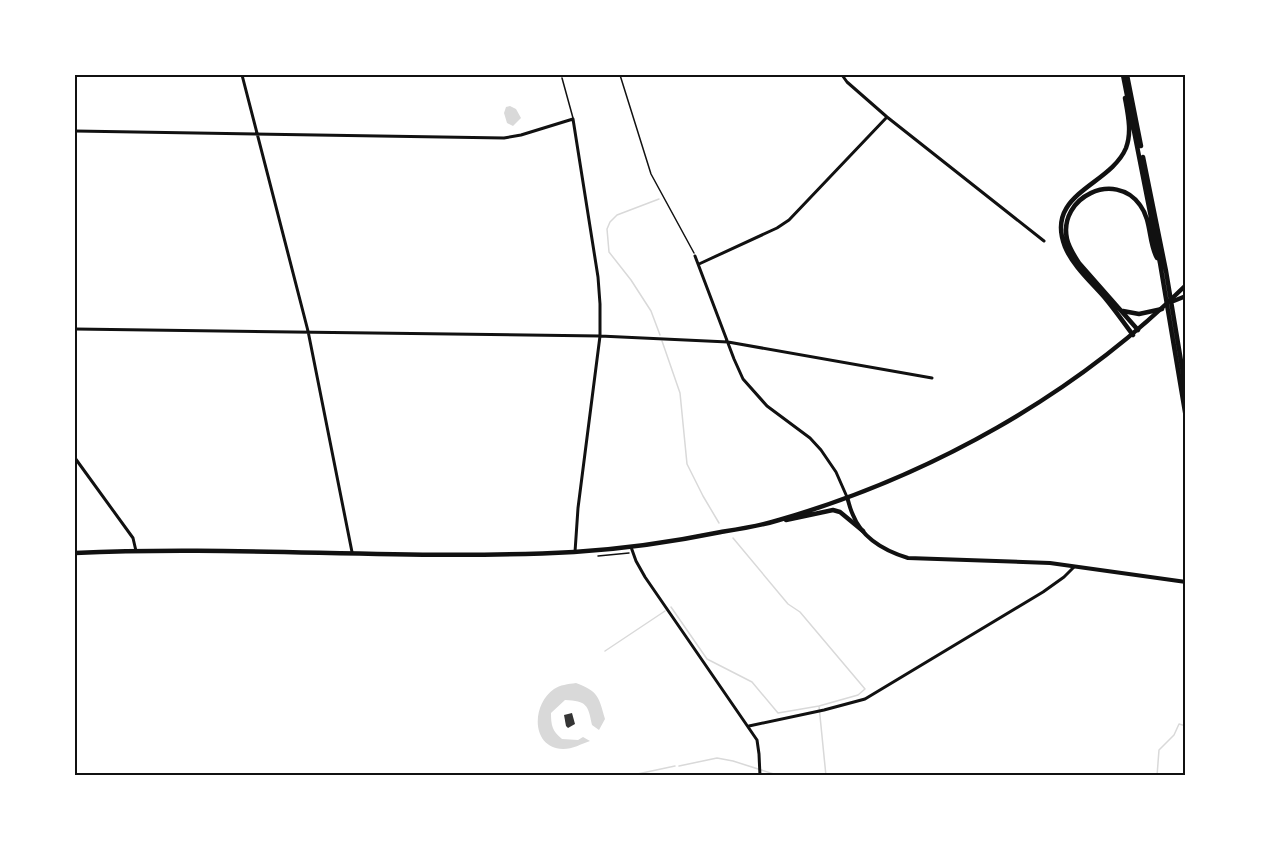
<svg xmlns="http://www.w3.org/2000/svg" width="1261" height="851" font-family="'Open Sans',sans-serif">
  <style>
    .water { fill: #d9d9d9 }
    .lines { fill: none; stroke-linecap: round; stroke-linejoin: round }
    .stream { stroke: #d9d9d9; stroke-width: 1.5 }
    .building { fill: #353535 }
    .path { stroke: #111; stroke-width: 1.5 }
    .service { stroke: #111; stroke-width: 1.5 }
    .minor { stroke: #111; stroke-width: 3 }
    .secondary { stroke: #111; stroke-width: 4 }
    .primary { stroke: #111; stroke-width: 4.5 }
    .trunk { stroke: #111; stroke-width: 4.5 }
    .neatline { fill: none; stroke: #111; stroke-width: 2 }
  </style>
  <rect width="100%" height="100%" fill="#fff"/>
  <path class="water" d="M 510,106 L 516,109 L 521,118 L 513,126 L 507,123 L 504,113 L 506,107 Z
    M 576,683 C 598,691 599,697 605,719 L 599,730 L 592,725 C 588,705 587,701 565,700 L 551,713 C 551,725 552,731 562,739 L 578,740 L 583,737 L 590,741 C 581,744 573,749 563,749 C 531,748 531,705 554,689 C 560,685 568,684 576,683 Z"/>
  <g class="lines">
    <path class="stream" d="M 659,199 L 617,215 L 610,222 L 607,229 L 609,252 L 631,280 L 651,311 L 660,335
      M 662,341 L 680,393 L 687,464 L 703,496 L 719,523
      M 733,538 L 788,604 L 800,612 L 865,689 L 858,695 L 819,706
      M 671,607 L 707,659 L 752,682 L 778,713 L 819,706 L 826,776
      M 605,651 L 665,611
      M 679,766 L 717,758 L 733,761 L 780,776
      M 628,776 L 675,766
      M 1157,776 L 1159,750 L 1174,735 L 1179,724 L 1186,726"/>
  </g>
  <path class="building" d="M 572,713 L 575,724 L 568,728 L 566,726 L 564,715 Z"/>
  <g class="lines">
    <path class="path" d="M 620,75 L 651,174 L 694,253
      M 598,556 L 629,553"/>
    <path class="service" d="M 562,78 L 573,118"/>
    <path class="minor" d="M 242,75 L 308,331 L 352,552
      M 842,75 L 847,82 L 887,117 L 1044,241
      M 75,131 L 504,138 L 521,135 L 573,119 L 598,277 L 600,304 L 600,336 L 578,508 L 575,552
      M 695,256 L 734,359 L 743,379 L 767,406 L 810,438 L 821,450 L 836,472 L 847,497
      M 699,264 L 777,228 L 789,220 L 887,117
      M 75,329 L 600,336 L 728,342 L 932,378
      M 75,458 L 133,538 L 136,551
      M 631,547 L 636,561 L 645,577 L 757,740 L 759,754 L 760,776
      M 749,726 L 824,710 L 865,699 L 1043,592 L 1064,577 L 1074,567"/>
    <path class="secondary" d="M 847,497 C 849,503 850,509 853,515 C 862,538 885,551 908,558 L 1050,563 L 1186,582"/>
    <path class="primary" d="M 786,520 L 833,510 L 840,512 L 863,531
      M 75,553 C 241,545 408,561 574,552 C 623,549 672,542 721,532 C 740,529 760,526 779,520 C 930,476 1074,396 1186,285"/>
    <path class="trunk" d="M 1123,75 L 1160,263 L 1186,418
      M 1127,75 L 1141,146
      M 1125,98 C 1128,115 1132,132 1126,148 C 1110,186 1044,193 1065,247 C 1073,266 1091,282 1105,298 C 1115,310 1124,323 1133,335
      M 1143,157 L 1166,271 L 1186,391
      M 1171,302 L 1186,296
      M 1123,311 L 1139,314 L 1162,309
      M 1138,330 L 1079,263 C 1074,255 1069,248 1067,239 C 1058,197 1115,170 1140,205 C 1152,221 1148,242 1157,258"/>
  </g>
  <rect width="1261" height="851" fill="none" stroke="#ffffff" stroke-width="153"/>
  <rect x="76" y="76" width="1108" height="698" class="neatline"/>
</svg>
